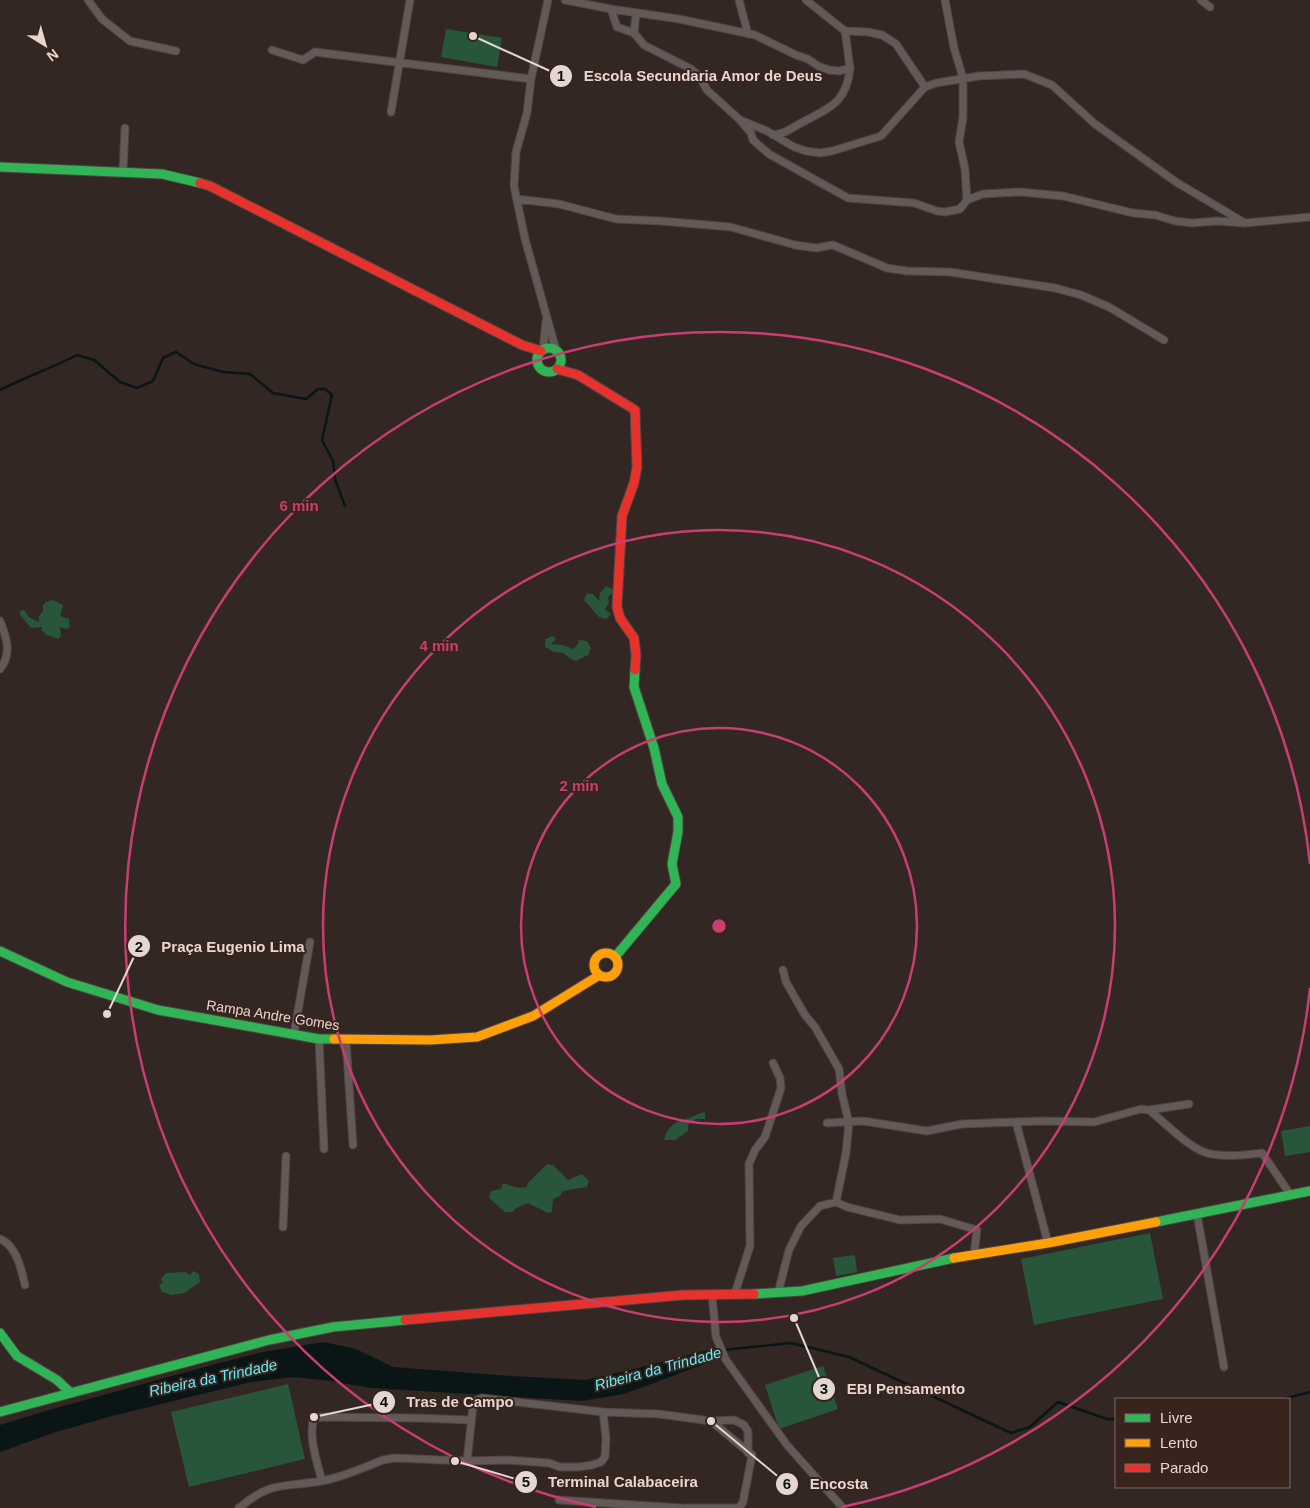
<svg xmlns="http://www.w3.org/2000/svg" width="1310" height="1508" font-family="Arial,sans-serif">
  <style>
    .green { fill: #28563a }
    .water { fill: #0a1515 }
    .lines { fill: none; stroke-linecap: round; stroke-linejoin: round }
    .stream { stroke: #0a1515; stroke-width: 2.5 }
    .street-casing { stroke: #4d4340; stroke-width: 9 }
    .fast-casing { stroke: #4d4340; stroke-width: 11 }
    .slow-casing { stroke: #4d4340; stroke-width: 11 }
    .jam-casing { stroke: #4d4340; stroke-width: 11 }
    .street { stroke: #635a57; stroke-width: 7 }
    .fast { stroke: #30b455; stroke-width: 9 }
    .slow { stroke: #ff9f0a; stroke-width: 9 }
    .jam { stroke: #e5322d; stroke-width: 9 }
    .ring { fill: none; stroke: #c93e72; stroke-width: 2.5 }
    .labels { text-anchor: middle; stroke-width: 4; stroke-linejoin: round; paint-order: stroke }
    .street-label { font-size: 14px; fill: #e4d6d0; stroke: #38241c }
    .water-label { font-size: 15px; font-style: italic; fill: #5eeefe; stroke: #38241c }
    .centre { fill: #c93e72; stroke: #38241c; stroke-width: 2.5 }
    .ring-label { font-size: 15px; text-anchor: middle; font-weight: bold; fill: #c93e72; stroke: #38241c; stroke-width: 4; stroke-linejoin: round; paint-order: stroke }
    .leader { fill: none; stroke: #e4d6d0; stroke-width: 2 }
    .callout-dot { fill: #e4d6d0; stroke: #38241c; stroke-width: 2 }
    .mark-label { font-size: 15px; text-anchor: middle; font-weight: bold; fill: #111 }
    .callout-label { font-size: 15px; text-anchor: middle; font-weight: bold; fill: #e4d6d0; stroke: #38241c; stroke-width: 4; stroke-linejoin: round; paint-order: stroke }
  </style>
  <rect width="100%" height="100%" fill="#322722"/>
  <path class="green" d="M 446,29 L 502,38 L 497,67 L 441,57 Z
    M 606,586 L 612,589 L 614,592 L 608,597 L 609,603 L 605,609 L 611,614 L 606,619 L 599,617 L 584,600 L 587,593 L 593,594 L 599,601 L 600,593 Z
    M 53,600 L 63,605 L 60,616 L 69,619 L 70,627 L 66,629 L 60,627 L 61,636 L 58,639 L 47,635 L 41,630 L 42,627 L 31,628 L 20,615 L 20,611 L 24,610 L 29,617 L 39,622 L 39,616 L 43,611 L 43,605 L 46,602 Z
    M 553,636 L 556,639 L 551,644 L 563,645 L 573,649 L 578,644 L 579,640 L 587,641 L 591,648 L 588,655 L 576,661 L 569,658 L 564,653 L 554,652 L 545,647 L 545,639 Z
    M 705,1112 L 705,1119 L 696,1119 L 688,1125 L 688,1131 L 675,1140 L 664,1140 C 668,1126 674,1122 686,1119 C 693,1117 698,1113 705,1112 Z
    M 1310,1126 L 1310,1152 L 1285,1156 L 1281,1131 Z
    M 547,1164 L 553,1165 L 568,1180 L 582,1174 L 589,1181 L 587,1187 L 563,1191 L 560,1196 L 553,1199 L 552,1212 L 547,1213 C 541,1208 534,1207 528,1203 L 516,1208 L 513,1212 L 505,1212 L 489,1198 L 491,1191 L 501,1189 L 503,1183 L 518,1188 L 527,1187 L 527,1184 Z
    M 1150,1233 L 1163,1299 L 1034,1325 L 1021,1259 Z
    M 855,1255 L 857,1272 L 836,1276 L 833,1258 Z
    M 193,1271 L 199,1274 L 200,1282 L 184,1293 L 172,1295 L 162,1292 L 159,1285 L 163,1282 L 161,1279 L 166,1273 L 185,1272 L 190,1275 Z
    M 823,1366 L 838,1409 L 779,1429 L 765,1385 Z
    M 288,1384 L 305,1459 L 189,1487 L 171,1412 Z"/>
  <path class="water" d="M 323,1342 L 356,1349 L 393,1367 L 511,1376 L 585,1380 L 639,1368 L 716,1348 L 718,1359 L 624,1394 L 581,1401 L 371,1388 L 331,1381 L 294,1377 L 251,1382 L 112,1416 L 53,1433 L 0,1452 L 0,1425 L 49,1410 L 212,1365 L 263,1352 Z"/>
  <g class="lines">
    <path class="stream" d="M 0,390 C 25,377 52,368 77,355 L 94,360 L 120,382 L 137,388 L 153,381 L 163,358 L 176,352 L 194,364 L 223,372 L 250,374 L 273,393 L 306,399 L 318,389 L 325,389 L 332,395 L 322,440 L 333,461 L 335,479 L 345,506
      M 723,1350 L 791,1343 L 849,1357 L 1011,1433 L 1030,1427 L 1058,1402 L 1107,1419 L 1116,1419
      M 1284,1399 L 1310,1392"/>
    <g class="street-casing">
      <path id="street" d="M 88,0 L 102,19 L 130,41 L 176,51
        M 548,0 L 531,79 L 527,113 L 516,152 L 514,186 L 525,239 L 556,350
        M 565,0 L 611,9 L 617,27 L 634,33 L 644,45 L 691,69 L 699,76 L 707,90 L 740,120 L 751,133 L 753,140 L 769,154 L 848,198 L 914,203 L 937,211 L 945,212 L 960,209 L 967,200
        M 739,0 L 748,34
        M 806,0 L 845,31 L 868,32 L 882,35 L 896,44 L 925,87
        M 945,0 L 954,48 L 963,78 L 963,117 L 959,142 L 965,169 L 967,200 L 983,194 L 1020,192 L 1063,196 L 1133,213 L 1155,215 L 1175,221 L 1192,223 L 1217,221 L 1245,223 L 1310,217
        M 1201,0 L 1210,7
        M 611,9 L 679,19 L 755,35 L 796,55 L 808,59 L 818,66 L 829,70 L 839,71 L 850,68 L 845,31
        M 634,33 L 636,14
        M 272,50 L 303,60 L 315,52 L 531,79
        M 391,112 L 410,0
        M 740,120 L 767,131 L 794,147 L 806,151 L 820,153 L 832,151 L 881,136 L 925,87 L 936,83 L 979,76 L 1024,74 L 1052,85 L 1095,124 L 1176,182 L 1245,223
        M 773,135 C 786,133 790,129 801,123 C 829,108 847,103 850,68
        M 123,172 L 125,128
        M 517,199 L 559,204 L 616,219 L 661,221 L 731,227 L 795,245 L 816,248 L 833,245 L 887,268 L 907,271 L 950,272 L 1055,288 L 1081,295 L 1109,307 L 1164,340
        M 543,350 L 546,321
        M 0,621 C 7,638 12,654 0,669
        M 294,1034 L 310,942
        M 319,1039 L 324,1149
        M 346,1040 L 353,1145
        M 1149,1110 C 1164,1122 1186,1145 1204,1152 C 1221,1158 1245,1155 1262,1153 L 1290,1194
        M 1016,1122 L 1048,1243
        M 827,1123 L 863,1121 L 927,1131 L 962,1124 L 1041,1121 L 1094,1122 L 1141,1109 L 1149,1110 L 1189,1104
        M 836,1202 L 847,1207 L 900,1220 L 940,1219 L 977,1230 L 974,1254
        M 1197,1214 L 1224,1367
        M 283,1227 L 286,1156
        M 0,1239 C 17,1246 21,1269 25,1285
        M 735,1293 L 750,1246 L 749,1164 L 755,1150 L 765,1137 L 781,1088 L 780,1078 L 773,1063
        M 778,1293 L 789,1250 L 801,1226 L 820,1206 L 836,1202 L 846,1153 L 849,1123 L 842,1094 L 839,1069 L 815,1027 L 805,1015 L 786,982 L 783,970
        M 712,1295 L 716,1337 L 726,1360 L 787,1445 L 843,1508
        M 711,1421 L 752,1455 L 743,1502 L 739,1508
        M 467,1461 L 473,1406 L 477,1400 L 482,1398 L 603,1412 L 659,1414 L 711,1421 L 734,1420 L 744,1425 L 748,1431 L 748,1453
        M 322,1481 C 317,1461 308,1438 314,1417 L 416,1418 L 470,1420
        M 559,1500 L 681,1508
        M 239,1508 C 272,1480 283,1488 321,1481 C 341,1478 365,1467 383,1460 L 394,1458 L 467,1461 L 508,1460 L 549,1463 L 560,1467 L 579,1467 L 592,1465 L 601,1462 L 605,1457 L 606,1438 L 603,1412
        M 685,1508 L 740,1508"/>
    </g>
    <g class="fast-casing">
      <path id="fast" d="M 0,167 L 162,174 L 200,183
        M537 360a12 12 0 1 1 24 0a12 12 0 1 1-24 0Z
        M 0,951 L 67,982 L 158,1010 L 319,1039 L 334,1039
        M 615,957 L 676,884 L 672,864 L 678,832 L 678,817 L 662,784 L 654,748 L 634,687 L 635,670
        M 1156,1222 L 1310,1191
        M 754,1294 L 802,1291 L 954,1258
        M 0,1333 L 17,1356 L 57,1380 L 71,1393
        M 0,1412 L 269,1340 L 333,1327 L 405,1320"/>
    </g>
    <g class="slow-casing">
      <path id="slow" d="M594 965a12 12 0 1 1 24 0a12 12 0 1 1-24 0Z
        M 334,1039 L 430,1040 L 477,1037 L 533,1016 L 598,976
        M 954,1258 L 1048,1243 L 1156,1222"/>
    </g>
    <g class="jam-casing">
      <path id="jam" d="M 200,183 L 210,186 L 522,345 L 541,351
        M 557,369 L 578,375 L 635,410 L 637,467 L 634,483 L 622,516 L 617,607 L 620,618 L 634,638 L 636,655 L 635,670
        M 405,1320 L 683,1295 L 754,1294"/>
    </g>
    <use href="#street" class="street"/>
    <use href="#fast" class="fast"/>
    <use href="#slow" class="slow"/>
    <use href="#jam" class="jam"/>
  </g>
  <g class="ring">
    <circle cx="719" cy="926" r="198"/>
    <circle cx="719" cy="926" r="396"/>
    <path d="M1310 988A594 594 0 0 1 842 1507M596 1507A594 594 0 1 1 1310 864"/>
  </g>
  <g class="labels">
    <g class="street-label">
      <text transform="translate(273 1015) rotate(9)" y="5">Rampa Andre Gomes</text>
    </g>
    <g class="water-label">
      <text transform="translate(658 1369) rotate(-15)" y="5">Ribeira da Trindade</text>
      <text transform="translate(213 1378) rotate(-12)" y="5">Ribeira da Trindade</text>
    </g>
  </g>
  <circle cx="719" cy="926" r="8" class="centre"/>
  <g class="ring-label">
    <text x="299" y="511">6 min</text>
    <text x="439" y="651">4 min</text>
    <text x="579" y="791">2 min</text>
  </g>
  <path class="leader" d="M473 36L561 76M107 1014L139 946M794 1318L824 1389M314 1417L384 1402M455 1461L526 1482M711 1421L787 1484"/>
  <g class="callout-dot">
    <circle cx="473" cy="36" r="5"/>
    <circle cx="107" cy="1014" r="5"/>
    <circle cx="794" cy="1318" r="5"/>
    <circle cx="314" cy="1417" r="5"/>
    <circle cx="455" cy="1461" r="5"/>
    <circle cx="711" cy="1421" r="5"/>
    <circle cx="561" cy="76" r="12"/>
    <circle cx="139" cy="946" r="12"/>
    <circle cx="824" cy="1389" r="12"/>
    <circle cx="384" cy="1402" r="12"/>
    <circle cx="526" cy="1482" r="12"/>
    <circle cx="787" cy="1484" r="12"/>
  </g>
  <g class="mark-label">
    <text x="561" y="81">1</text>
    <text x="139" y="952">2</text>
    <text x="824" y="1394">3</text>
    <text x="384" y="1407">4</text>
    <text x="526" y="1487">5</text>
    <text x="787" y="1489">6</text>
  </g>
  <g class="callout-label">
    <text x="703" y="81">Escola Secundaria Amor de Deus</text>
    <text x="233" y="952">Praça Eugenio Lima</text>
    <text x="906" y="1394">EBI Pensamento</text>
    <text x="460" y="1407">Tras de Campo</text>
    <text x="623" y="1487">Terminal Calabaceira</text>
    <text x="839" y="1489">Encosta</text>
  </g>
  <rect x="1115" y="1398" width="175" height="90" fill="#38241c" stroke="#7d6b64"/>
  <rect x="1125" y="1414" width="25" height="8" fill="#30b455" stroke="#7d6b64"/>
  <text x="1160" y="1423" font-size="15" fill="#e4d6d0">Livre</text>
  <rect x="1125" y="1439" width="25" height="8" fill="#ff9f0a" stroke="#7d6b64"/>
  <text x="1160" y="1448" font-size="15" fill="#e4d6d0">Lento</text>
  <rect x="1125" y="1464" width="25" height="8" fill="#e5322d" stroke="#7d6b64"/>
  <text x="1160" y="1473" font-size="15" fill="#e4d6d0">Parado</text>
  <g transform="translate(45 45) rotate(143)" stroke="#38241c" stroke-width="4" paint-order="stroke">
  <path d="M0-4L9 19L0 12L-9 19Z" fill="#e4d6d0"/>
  <text y="-8" font-size="14" font-weight="bold" text-anchor="middle" fill="#e4d6d0">N</text>
  </g>
</svg>
